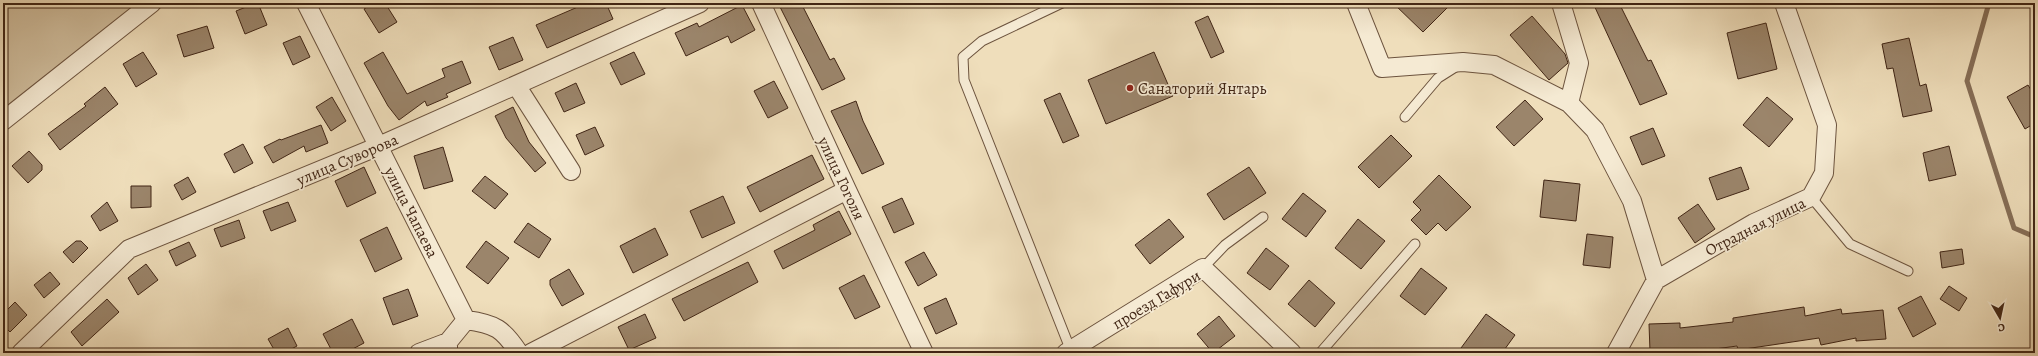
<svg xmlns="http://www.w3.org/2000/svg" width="2038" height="356" font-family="Alegreya,serif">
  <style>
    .green { fill: #d1bf9f; stroke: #88725a }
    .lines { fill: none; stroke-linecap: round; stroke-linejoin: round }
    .stream { stroke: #866e57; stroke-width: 5 }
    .building { fill: #9b856b; stroke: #402515 }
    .lane-casing { stroke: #6c533e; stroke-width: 11 }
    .street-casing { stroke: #6c533e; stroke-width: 20 }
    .lane { stroke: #f5ead3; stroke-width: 9 }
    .street { stroke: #f5ead3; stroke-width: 18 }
    .poi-dot { fill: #8f2418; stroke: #f5ead3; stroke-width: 1.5 }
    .labels { text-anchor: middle; stroke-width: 3.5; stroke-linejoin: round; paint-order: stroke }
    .poi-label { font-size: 16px; fill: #402515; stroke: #f5ead3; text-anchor: start }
    .street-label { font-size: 16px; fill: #402515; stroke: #f5ead3 }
  </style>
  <rect width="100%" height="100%" fill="#efdebb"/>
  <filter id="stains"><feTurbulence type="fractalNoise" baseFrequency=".005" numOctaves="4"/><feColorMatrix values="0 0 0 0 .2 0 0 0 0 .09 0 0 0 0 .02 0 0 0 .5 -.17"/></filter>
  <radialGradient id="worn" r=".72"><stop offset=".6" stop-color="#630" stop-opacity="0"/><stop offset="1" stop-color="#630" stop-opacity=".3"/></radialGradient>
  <path class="green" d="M 3,3 L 138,3 L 3,112 Z"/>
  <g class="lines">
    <path class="stream" d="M 1989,3 L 1967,81 L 2014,228 L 2035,237"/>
  </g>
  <path class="building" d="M 256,3 L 258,3 L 267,25 L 245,34 L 236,11 Z
    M 374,3 L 385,3 L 397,22 L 379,33 L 364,9 Z
    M 587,3 L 606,3 L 613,19 L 547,48 L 536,25 Z
    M 778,3 L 801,3 L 830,60 L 834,58 L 845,79 L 822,90 Z
    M 1393,3 L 1452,3 L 1423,32 Z
    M 1593,3 L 1619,3 L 1648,61 L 1651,60 L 1667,94 L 1640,105 Z
    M 742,5 L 755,30 L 731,43 L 728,36 L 686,56 L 675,33 L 697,23 L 699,27 Z
    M 1208,16 L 1224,52 L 1211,58 L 1195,22 Z
    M 1532,16 L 1565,54 L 1568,63 L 1549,80 L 1510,35 Z
    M 1766,23 L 1777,69 L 1738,79 L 1727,33 Z
    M 207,26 L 214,48 L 184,57 L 177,35 Z
    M 300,36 L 310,57 L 293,65 L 283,43 Z
    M 513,37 L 523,60 L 499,70 L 489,47 Z
    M 1909,38 L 1920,86 L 1926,84 L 1932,111 L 1903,117 L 1893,68 L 1887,69 L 1882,44 Z
    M 143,52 L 157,74 L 136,87 L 123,64 Z
    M 383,52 L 407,94 L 445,77 L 442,69 L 462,61 L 471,83 L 446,94 L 448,97 L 427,106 L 425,101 L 399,120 L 388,106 L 364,63 Z
    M 634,52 L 645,74 L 621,85 L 610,63 Z
    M 1154,52 L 1173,96 L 1106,124 L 1088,80 Z
    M 774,81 L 788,108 L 768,118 L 754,91 Z
    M 576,83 L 585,103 L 564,112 L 555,93 Z
    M 2028,85 L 2035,96 L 2035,123 L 2025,129 L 2007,97 Z
    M 105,87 L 118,104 L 60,150 L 48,134 L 86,106 L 84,104 Z
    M 1060,93 L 1079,136 L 1063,143 L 1044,100 Z
    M 332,97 L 346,121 L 331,131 L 316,107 Z
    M 1767,97 L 1793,119 L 1769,147 L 1743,125 Z
    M 1525,100 L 1543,119 L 1514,146 L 1496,127 Z
    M 856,101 L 863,121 L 884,164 L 862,174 L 831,111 Z
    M 513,107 L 529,142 L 546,163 L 535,172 L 506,138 L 495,116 Z
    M 321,125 L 328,143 L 306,152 L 304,146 L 273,163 L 264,147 L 280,139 L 281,140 Z
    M 595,127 L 604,146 L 585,155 L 576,135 Z
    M 1653,128 L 1665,156 L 1642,165 L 1630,137 Z
    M 1391,135 L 1412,156 L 1379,188 L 1358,167 Z
    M 243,144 L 253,163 L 234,173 L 224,154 Z
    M 1949,146 L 1956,175 L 1929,181 L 1923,153 Z
    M 443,147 L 453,181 L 424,189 L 414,156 Z
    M 29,151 L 42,165 L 42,170 L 28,183 L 12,166 Z
    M 812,155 L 824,179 L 760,212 L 747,187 Z
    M 364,167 L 376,193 L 347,207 L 335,181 Z
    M 1249,167 L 1266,193 L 1224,220 L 1207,194 Z
    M 1741,167 L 1749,189 L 1717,200 L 1709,178 Z
    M 1439,175 L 1471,207 L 1446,231 L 1438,223 L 1426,235 L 1411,220 L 1421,210 L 1413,202 Z
    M 485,176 L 508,194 L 495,209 L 472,191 Z
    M 188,177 L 196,192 L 182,200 L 174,185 Z
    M 1544,180 L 1580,184 L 1576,221 L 1540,217 Z
    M 131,186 L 151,186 L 151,207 L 131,208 Z
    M 1303,193 L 1326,211 L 1306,237 L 1282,219 Z
    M 723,196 L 735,223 L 702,238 L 690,211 Z
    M 902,198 L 914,224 L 894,233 L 882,207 Z
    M 107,202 L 118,221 L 100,231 L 91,216 Z
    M 288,202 L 296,221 L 271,231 L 263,211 Z
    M 1698,204 L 1715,229 L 1695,243 L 1678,218 Z
    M 839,211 L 851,234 L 783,269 L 774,251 L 815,230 L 813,225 Z
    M 1169,219 L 1184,237 L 1150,264 L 1135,245 Z
    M 1358,219 L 1385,241 L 1361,269 L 1335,248 Z
    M 239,220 L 245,238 L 221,247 L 214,229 Z
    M 528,223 L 551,239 L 539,258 L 514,242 Z
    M 387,227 L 402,259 L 375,272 L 360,240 Z
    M 655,228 L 668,255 L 633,273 L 620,246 Z
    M 1587,234 L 1613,237 L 1610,268 L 1583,265 Z
    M 76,241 L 81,241 L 88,248 L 73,263 L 63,252 Z
    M 486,241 L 509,258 L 488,284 L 466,267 Z
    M 189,242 L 196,256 L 176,266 L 169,251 Z
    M 1266,248 L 1289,266 L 1270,290 L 1247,273 Z
    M 1962,249 L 1964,264 L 1942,268 L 1940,252 Z
    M 924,252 L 937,275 L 918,286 L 905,262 Z
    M 748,262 L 758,282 L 684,321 L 672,299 Z
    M 146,264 L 158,280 L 138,295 L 128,278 Z
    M 1421,268 L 1447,288 L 1425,315 L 1400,296 Z
    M 569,269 L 584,294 L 562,306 L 550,285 L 550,280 Z
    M 50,272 L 60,284 L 44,298 L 34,285 Z
    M 864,275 L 880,307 L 855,319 L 839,288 Z
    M 1309,280 L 1335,303 L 1315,327 L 1288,304 Z
    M 1949,286 L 1967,298 L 1959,311 L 1940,299 Z
    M 408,289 L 418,316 L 393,325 L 383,298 Z
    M 1921,296 L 1936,324 L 1913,337 L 1898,308 Z
    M 946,298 L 957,324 L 936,334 L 924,308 Z
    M 107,299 L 119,312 L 82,346 L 71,332 Z
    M 15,302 L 27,315 L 10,332 L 3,325 L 3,314 Z
    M 1804,307 L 1805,316 L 1841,309 L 1842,314 L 1883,310 L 1886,339 L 1856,341 L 1856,338 L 1821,345 L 1819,338 L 1738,350 L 1737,346 L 1693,352 L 1693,349 L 1650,351 L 1649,324 L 1680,323 L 1680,328 L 1733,322 L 1733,318 Z
    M 645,314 L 656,338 L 629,350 L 618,327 Z
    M 1486,314 L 1515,335 L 1502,353 L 1469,353 L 1461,348 Z
    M 1219,316 L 1235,336 L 1213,353 L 1197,334 Z
    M 352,319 L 364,343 L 345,353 L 333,353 L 323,334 Z
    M 288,328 L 297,346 L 284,353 L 276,353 L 268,339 Z"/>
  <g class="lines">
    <g class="lane-casing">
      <path id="lane" d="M 1062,3 L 982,41 L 963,57 L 964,80 L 1071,351
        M 1405,117 L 1438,78 L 1457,66
        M 1811,197 L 1850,244 L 1908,271
        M 1203,268 L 1225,245 L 1263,217
        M 1320,353 L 1415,244"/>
    </g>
    <g class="street-casing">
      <path id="street" d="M 306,3 L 466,320
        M 761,3 L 847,190 L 924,353
        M 1356,3 L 1382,68 L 1463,62 L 1494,65 L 1569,103 L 1595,130 L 1632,201 L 1656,280
        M 1561,3 L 1579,63 L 1569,103
        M 516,85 L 571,171
        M 3,121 L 152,3
        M 466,320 C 496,324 503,329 519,353
        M 21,353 L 129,249 L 379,146 L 700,3
        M 419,353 L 448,342
        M 448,353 L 448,342 L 466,320
        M 531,353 L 847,190
        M 1066,353 L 1203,268 L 1292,353
        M 1616,353 L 1656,280 L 1754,223 L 1811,197 L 1824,173 L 1827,125 L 1784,3"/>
    </g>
    <use href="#lane" class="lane"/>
    <use href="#street" class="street"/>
  </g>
  <circle class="poi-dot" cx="1130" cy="88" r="4"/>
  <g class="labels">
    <g class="poi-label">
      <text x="1138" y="94">Санаторий Янтарь</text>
    </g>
    <g class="street-label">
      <text transform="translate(347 159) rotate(-23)" y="6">улица Суворова</text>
      <text transform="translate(842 178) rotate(65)" y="6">улица Гоголя</text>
      <text transform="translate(412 212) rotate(63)" y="6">улица Чапаева</text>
      <text transform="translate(1755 226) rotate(-27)" y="6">Отрадная улица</text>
      <text transform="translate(1156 299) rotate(-31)" y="6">проезд Гафури</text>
    </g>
  </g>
  <rect width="2038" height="356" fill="none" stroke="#efdebb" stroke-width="16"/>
  <rect x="4" y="4" width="2030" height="348" fill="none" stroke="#402515" stroke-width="2"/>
  <rect x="8" y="8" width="2022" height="340" fill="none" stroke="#402515"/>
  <g transform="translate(2000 318) rotate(171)" stroke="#f5ead3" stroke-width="3" paint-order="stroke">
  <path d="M0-3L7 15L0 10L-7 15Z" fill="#402515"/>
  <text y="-6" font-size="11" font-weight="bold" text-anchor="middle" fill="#402515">С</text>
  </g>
  <rect width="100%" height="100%" filter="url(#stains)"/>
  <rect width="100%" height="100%" fill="url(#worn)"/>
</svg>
